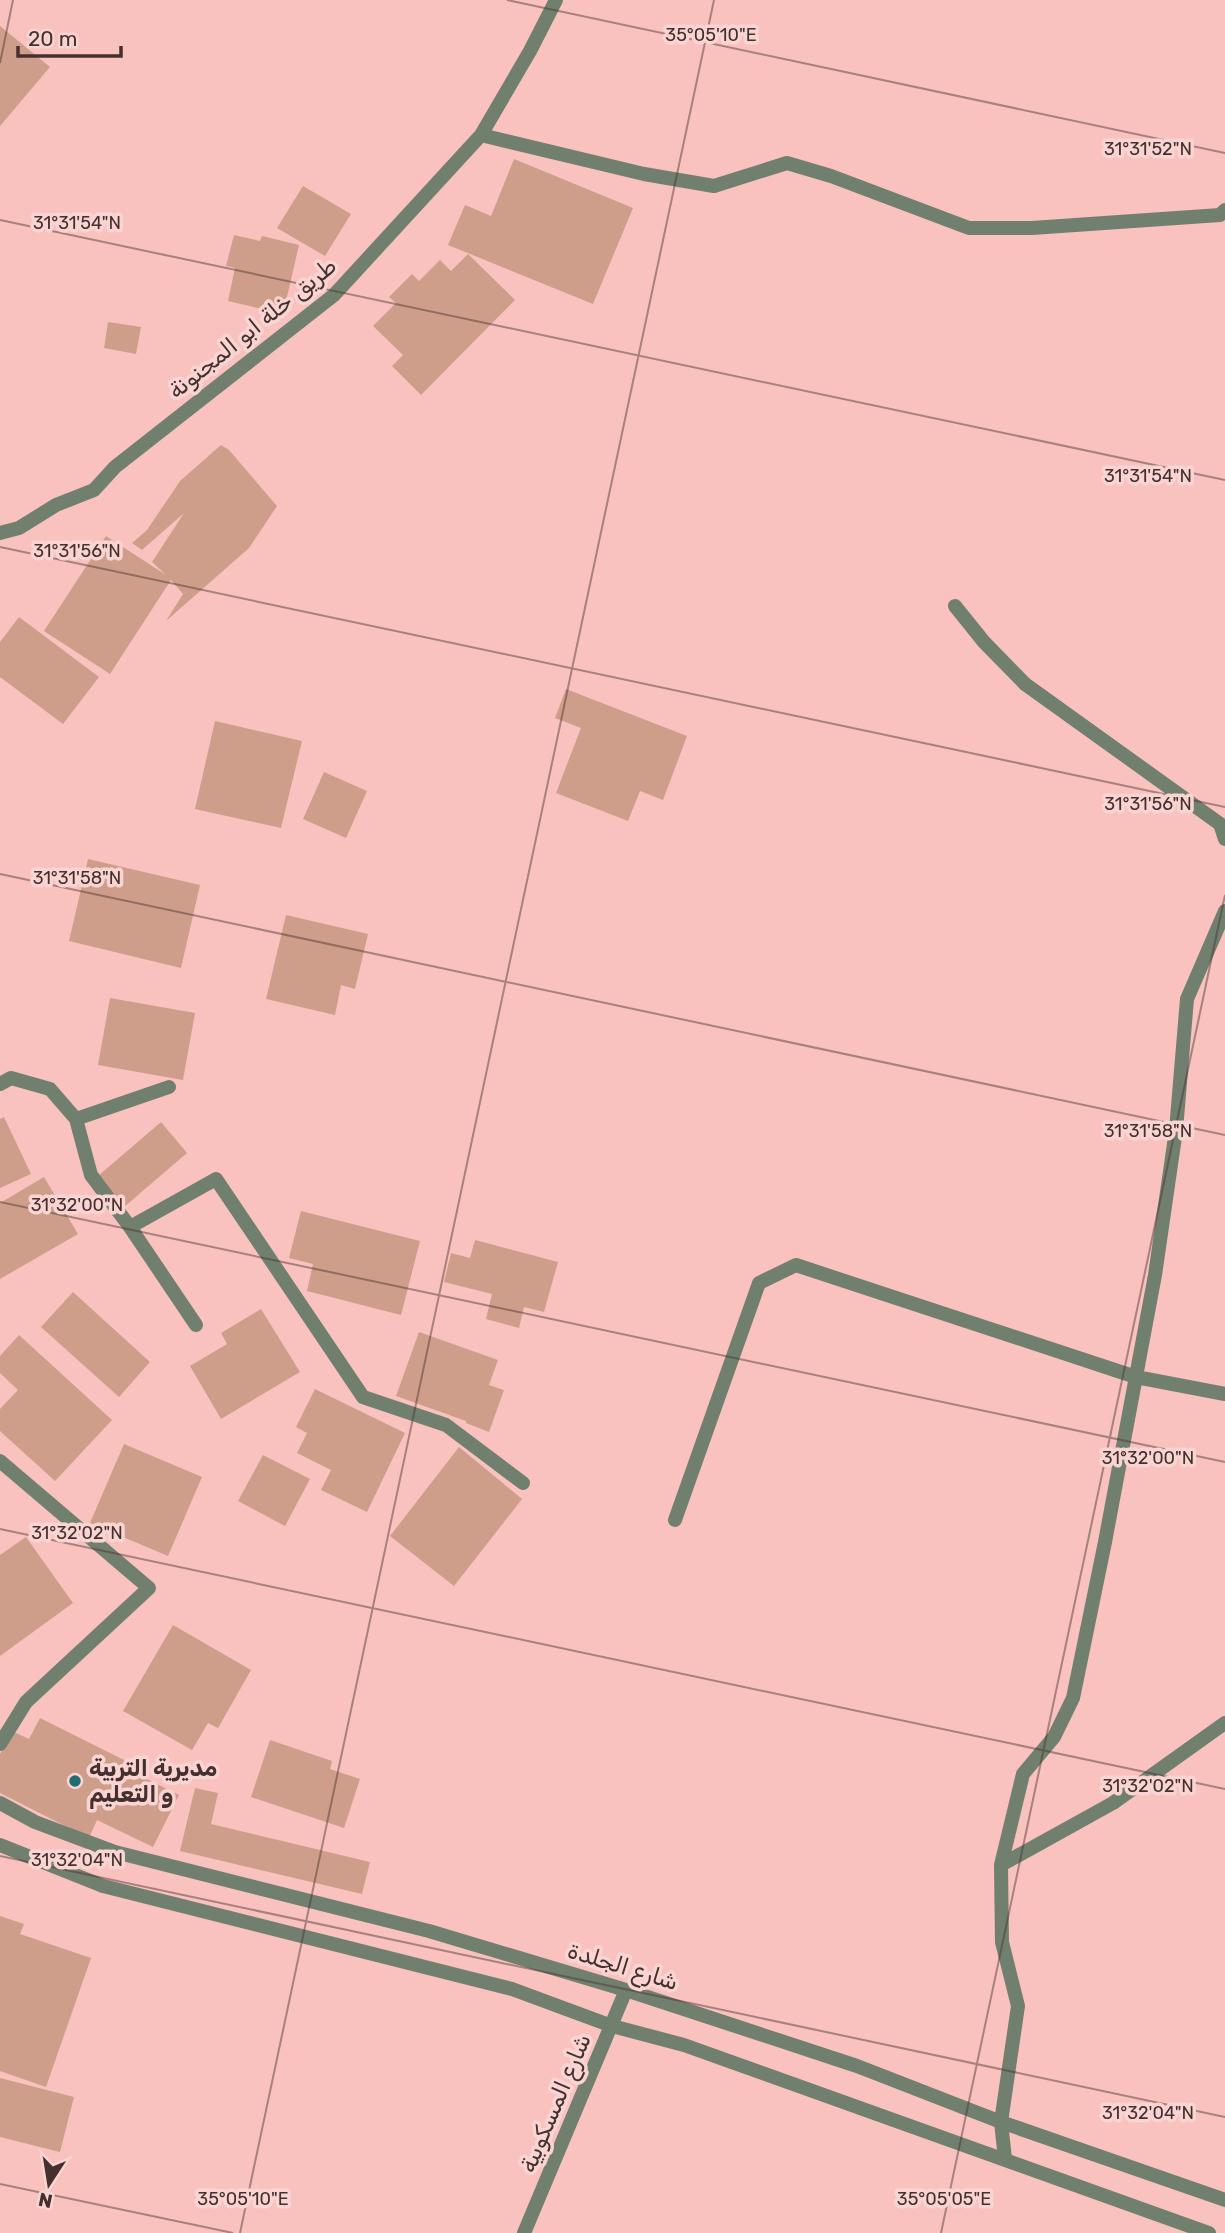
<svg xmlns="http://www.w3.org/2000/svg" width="1225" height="2233" font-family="Rubik,'Noto Naskh Arabic',sans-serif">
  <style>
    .building { fill: #ce9e8a }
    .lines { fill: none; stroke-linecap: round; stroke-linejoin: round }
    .minor { stroke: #717f6f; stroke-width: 14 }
    .tertiary { stroke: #717f6f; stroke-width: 14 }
    .ticks { fill: none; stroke: #45302e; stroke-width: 2; stroke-opacity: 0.45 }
    .poi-dot { fill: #226d73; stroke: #f8d5d3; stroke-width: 2.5 }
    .labels { text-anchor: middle; stroke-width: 7; stroke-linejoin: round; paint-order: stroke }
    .street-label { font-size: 23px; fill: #45302e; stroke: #f8d5d3 }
    .poi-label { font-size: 23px; font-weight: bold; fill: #45302e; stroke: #f8d5d3; text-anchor: start }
    .ticks-label { font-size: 18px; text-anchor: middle; fill: #45302e; stroke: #f8d5d3; stroke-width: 7; stroke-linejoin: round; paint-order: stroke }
  </style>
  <rect width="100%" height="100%" fill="#f9c2be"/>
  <path class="building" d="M 0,26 L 50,67 L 0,126 Z
    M 514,159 L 633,208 L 593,304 L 448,245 L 465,205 L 491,216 Z
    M 303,186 L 351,214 L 325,256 L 277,228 Z
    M 234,235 L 260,241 L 262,236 L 299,245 L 283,314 L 228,301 L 235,268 L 226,266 Z
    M 468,254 L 515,300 L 421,395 L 392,366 L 403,355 L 373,326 L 396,303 L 389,297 L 412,274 L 419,281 L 440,260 L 451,271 Z
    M 108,322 L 141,327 L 136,354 L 104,348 Z
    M 221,445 L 229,450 L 277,506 L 249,548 L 166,621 L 183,594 L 171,580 L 110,674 L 44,631 L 106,536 L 166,575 L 152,562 L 184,513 L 142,550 L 132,543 L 147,530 L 180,481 Z
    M 19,617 L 99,677 L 63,724 L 0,677 L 0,642 Z
    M 566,689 L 687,736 L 663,800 L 640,791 L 628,821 L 556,793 L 581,728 L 555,718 Z
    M 215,721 L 302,741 L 281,828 L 195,809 Z
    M 324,772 L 367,791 L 346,838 L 303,819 Z
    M 88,859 L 200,885 L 181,968 L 69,941 Z
    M 286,915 L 368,934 L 355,989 L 341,985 L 335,1015 L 266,999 Z
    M 110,998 L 195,1013 L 183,1080 L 98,1065 Z
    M 4,1117 L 31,1174 L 0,1188 L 0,1119 Z
    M 161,1122 L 187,1153 L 124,1207 L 98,1176 Z
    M 44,1177 L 78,1234 L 0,1279 L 0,1203 Z
    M 301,1211 L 420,1241 L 401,1315 L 307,1291 L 313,1264 L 289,1258 Z
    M 475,1240 L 558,1262 L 544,1312 L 524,1307 L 519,1328 L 486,1319 L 492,1294 L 444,1282 L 451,1253 L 470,1258 Z
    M 73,1292 L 150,1362 L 119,1397 L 41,1327 Z
    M 261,1309 L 300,1372 L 221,1419 L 190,1366 L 227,1344 L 221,1333 Z
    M 419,1332 L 498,1360 L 489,1385 L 504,1390 L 489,1432 L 466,1423 L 466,1421 L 396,1396 Z
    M 19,1335 L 112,1420 L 55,1481 L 0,1431 L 0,1409 L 18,1390 L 0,1373 L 0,1356 Z
    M 315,1389 L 405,1433 L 367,1512 L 321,1490 L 331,1470 L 297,1453 L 307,1433 L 296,1427 Z
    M 124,1444 L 202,1477 L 168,1556 L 90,1523 Z
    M 459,1447 L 522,1499 L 454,1586 L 390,1536 Z
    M 263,1455 L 310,1479 L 285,1526 L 238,1501 Z
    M 26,1537 L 73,1603 L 0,1656 L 0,1555 Z
    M 173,1625 L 251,1670 L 218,1728 L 208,1723 L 192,1750 L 123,1711 Z
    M 40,1718 L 128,1762 L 125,1768 L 179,1795 L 153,1847 L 97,1820 L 89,1838 L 0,1793 L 0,1754 L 12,1731 L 29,1739 Z
    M 270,1740 L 332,1761 L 330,1769 L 360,1779 L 344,1828 L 251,1797 Z
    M 195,1788 L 218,1793 L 211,1824 L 370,1862 L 362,1894 L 180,1851 Z
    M 0,1916 L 24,1924 L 20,1934 L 91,1958 L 46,2087 L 0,2071 Z
    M 0,2078 L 74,2097 L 60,2152 L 0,2137 Z"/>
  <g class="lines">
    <path class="minor" d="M 481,135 L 644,174 L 714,186 L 787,163 L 831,176 L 969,228 L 1032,228 L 1220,215 L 1225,210
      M 0,533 L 19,528 L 56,505 L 94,490 L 115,467 L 334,295 L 481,135 L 530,51 L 556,0
      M 955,606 L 984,642 L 1025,684 L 1220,824 L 1225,839
      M 0,1084 L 11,1078 L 50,1089 L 76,1119 L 169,1087
      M 76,1119 L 91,1175 L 130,1227 L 196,1325
      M 130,1227 L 216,1179 L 363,1397 L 446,1425 L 523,1483
      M 675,1520 L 759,1283 L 796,1265 L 1136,1377 L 1225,1394
      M 0,1744 L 26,1702 L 149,1588 L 0,1461
      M 1001,1865 L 1113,1803 L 1225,1723
      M 1005,2159 L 1001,2122 L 1018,2006 L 1002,1942 L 1001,1865 L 1023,1774 L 1054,1737 L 1073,1698 L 1105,1542 L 1155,1275 L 1176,1130 L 1187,999 L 1225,911
      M 524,2233 L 626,1990"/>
    <path class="tertiary" d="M 0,1803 L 35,1822 L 115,1852 L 429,1931 L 626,1990 L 857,2066 L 1001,2122 L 1225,2200
      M 0,1845 L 103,1886 L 512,1989 L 612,2026 L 684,2045 L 1209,2233"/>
  </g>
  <path class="ticks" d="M 507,0 L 1225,153M 0,63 L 13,0M 0,220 L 1225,480M 0,547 L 1225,807M 0,874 L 1225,1135M 0,1202 L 1225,1462M 0,1529 L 1225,1789M 0,1856 L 1225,2117M 0,2184 L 233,2233M 240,2233 L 714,0M 941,2233 L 1225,895"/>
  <circle class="poi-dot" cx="75" cy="1781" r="7"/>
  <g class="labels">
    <g class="street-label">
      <text transform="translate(252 328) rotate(-39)" y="8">طريق خلة ابو المجنونة</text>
      <text transform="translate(623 1966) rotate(17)" y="8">شارع الجلدة</text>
      <text transform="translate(555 2103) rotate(-67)" y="8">شارع المسكوبية</text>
    </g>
    <g class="poi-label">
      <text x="89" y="1776">مديرية التربية<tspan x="89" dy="26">و التعليم</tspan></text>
    </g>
  </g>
  <g class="ticks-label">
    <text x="711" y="41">35°05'10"E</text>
    <text x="1148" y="155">31°31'52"N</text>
    <text x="77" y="229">31°31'54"N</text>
    <text x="1148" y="482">31°31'54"N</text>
    <text x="77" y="557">31°31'56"N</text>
    <text x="1148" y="810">31°31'56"N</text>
    <text x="77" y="884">31°31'58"N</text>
    <text x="1148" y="1137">31°31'58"N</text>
    <text x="77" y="1211">31°32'00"N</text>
    <text x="1148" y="1464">31°32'00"N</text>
    <text x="77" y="1539">31°32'02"N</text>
    <text x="1148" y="1792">31°32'02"N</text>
    <text x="77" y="1866">31°32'04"N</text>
    <text x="1148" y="2119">31°32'04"N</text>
    <text x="243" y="2205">35°05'10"E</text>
    <text x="944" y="2205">35°05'05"E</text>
  </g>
  <g transform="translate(49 2184) rotate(192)" stroke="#f8d5d3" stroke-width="5" paint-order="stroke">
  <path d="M0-5L12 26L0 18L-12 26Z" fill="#45302e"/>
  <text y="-10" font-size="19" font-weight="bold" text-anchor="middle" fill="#45302e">N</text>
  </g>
  <path d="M18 46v10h103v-10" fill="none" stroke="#45302e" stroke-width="3.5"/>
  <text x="28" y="46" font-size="21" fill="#45302e" stroke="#f8d5d3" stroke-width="5" paint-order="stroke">20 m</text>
</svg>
